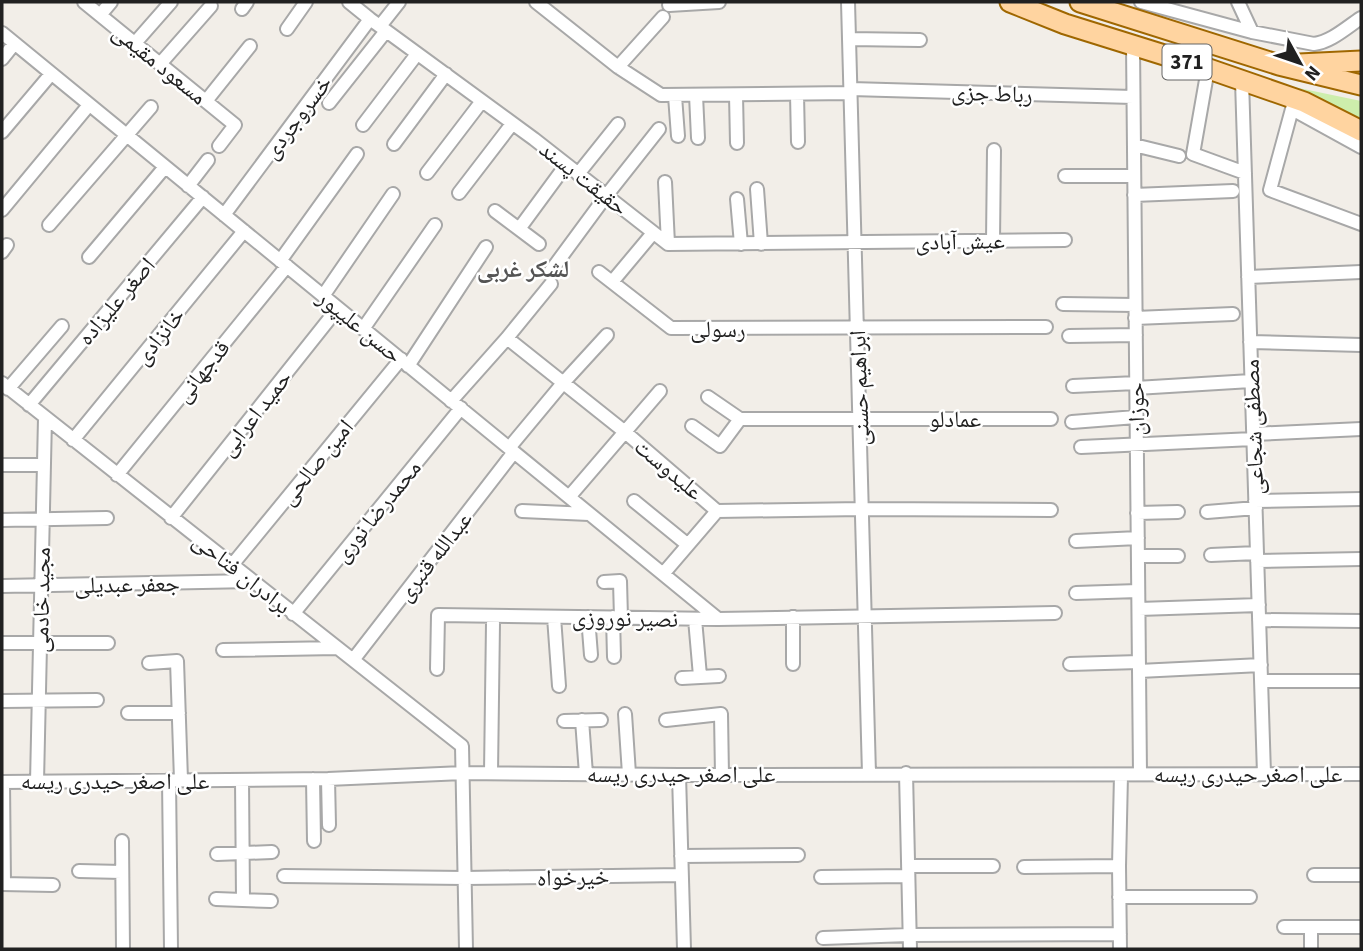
<svg xmlns="http://www.w3.org/2000/svg" width="1363" height="951" font-family="'Source Sans 3','Noto Naskh Arabic',sans-serif">
  <style>
    .grass { fill: #cdeeac }
    .lines { fill: none; stroke-linecap: round; stroke-linejoin: round }
    .street-casing { stroke: #a8a8a8; stroke-width: 16 }
    .primary-casing { stroke: #9f6700; stroke-width: 23 }
    .street { stroke: #fff; stroke-width: 12 }
    .primary { stroke: #ffd4a0; stroke-width: 19 }
    .labels { text-anchor: middle; stroke-width: 5; stroke-linejoin: round; paint-order: stroke }
    .shield { fill: #fff; stroke: #646464; stroke-width: 2 }
    .shield-label { font-size: 21px; font-weight: bold; fill: #212121 }
    .street-label { font-size: 23px; fill: #212121; stroke: #fff }
    .neighbourhood-label { font-size: 24px; font-weight: bold; fill: #545454; stroke: #fff }
  </style>
  <rect width="100%" height="100%" fill="#f2eee8"/>
  <path class="grass" d="M 1289,86 L 1361,101 L 1361,118 Z"/>
  <g class="lines">
    <g class="street-casing">
      <path id="street" d="M 84,2 L 235,125 L 219,146
        M 349,2 L 370,19 L 534,139 L 668,244 L 1065,240
        M 536,2 L 618,67 L 661,95 L 851,93
        M 848,2 L 869,774
        M 1141,2 L 1252,32 L 1314,44 C 1331,42 1347,27 1361,18
        M 1238,2 L 1252,32
        M 669,5 L 719,2
        M 242,9 L 247,2
        M 100,15 L 111,2
        M 380,26 L 399,2
        M 287,29 L 306,2
        M 2,33 L 718,619
        M 849,39 L 920,40
        M 135,43 L 171,2
        M 1133,45 L 1140,774
        M 2,59 L 14,44
        M 160,64 L 211,6
        M 618,67 L 663,17
        M 1206,80 L 1193,154 L 1245,173
        M 1242,81 L 1264,774
        M 851,89 L 1133,97
        M 797,94 L 798,142
        M 696,95 L 698,138
        M 736,95 L 737,143
        M 675,96 L 678,136
        M 206,101 L 250,46
        M 329,103 L 386,31
        M 363,125 L 417,54
        M 2,132 L 51,74
        M 394,144 L 446,74
        M 1134,145 L 1179,156
        M 1361,147 L 1292,109 L 1270,190 L 1361,224
        M 427,173 L 482,101
        M 578,174 L 618,124
        M 1065,176 L 1134,176
        M 665,182 L 668,244
        M 188,186 L 208,160
        M 757,189 L 761,244
        M 459,193 L 512,124
        M 1134,195 L 1233,191
        M 737,199 L 741,244
        M 2,210 L 89,105
        M 495,211 L 539,244
        M 224,215 L 370,19
        M 49,225 L 151,107
        M 519,229 L 566,165
        M 993,241 L 994,150
        M 2,252 L 7,245
        M 89,257 L 165,167
        M 280,261 L 357,154
        M 550,272 L 606,196 L 659,129
        M 599,272 L 671,328 L 1046,327
        M 1248,277 L 1361,272
        M 612,282 L 653,233
        M 323,296 L 393,194
        M 1063,304 L 1135,305
        M 1135,318 L 1233,314
        M 363,329 L 435,225
        M 1069,336 L 1136,335
        M 507,338 L 625,432 L 717,511 L 862,509 L 1051,510
        M 1250,342 L 1361,345
        M 408,366 L 486,247
        M 2,383 L 462,746 L 466,949
        M 1073,386 L 1136,383
        M 1136,388 L 1251,381
        M 8,389 L 62,326
        M 708,397 L 740,419
        M 451,401 L 507,338 L 551,284
        M 29,405 L 203,197
        M 1072,422 L 1136,417
        M 692,426 L 720,446 L 740,419 L 1051,419
        M 1253,434 L 1361,429
        M 73,440 L 244,231
        M 1081,447 L 1253,439
        M 509,448 L 563,383 L 607,335
        M 2,465 L 44,465
        M 117,475 L 287,266
        M 569,497 L 660,391
        M 634,501 L 688,545
        M 1255,501 L 1361,499
        M 522,511 L 589,514
        M 1207,512 L 1256,508
        M 1137,513 L 1178,512
        M 171,518 L 338,308
        M 2,520 L 107,518
        M 1076,541 L 1138,538
        M 1211,555 L 1257,553
        M 1138,556 L 1178,556
        M 1257,561 L 1361,559
        M 232,565 L 401,359
        M 663,574 L 717,511
        M 604,582 L 620,581 L 621,618
        M 2,586 L 252,581
        M 1076,593 L 1138,591
        M 1139,609 L 1259,605
        M 293,614 L 461,408
        M 554,617 L 559,686
        M 588,617 L 591,655
        M 613,617 L 614,657
        M 695,619 L 700,676
        M 1259,620 L 1361,621
        M 2,643 L 108,643
        M 223,650 L 337,648
        M 353,660 L 514,452
        M 149,663 L 177,661 L 181,780
        M 793,664 L 793,617
        M 1070,664 L 1139,662
        M 437,669 L 438,615 L 718,619 L 1055,613
        M 1139,671 L 1261,665
        M 682,678 L 719,676
        M 1261,681 L 1361,681
        M 2,701 L 97,700
        M 128,713 L 179,713
        M 625,714 L 629,774
        M 582,720 L 586,774
        M 666,720 L 721,714 L 722,775
        M 564,721 L 601,720
        M 491,773 L 493,623
        M 906,773 L 910,949
        M 679,775 L 684,949
        M 313,779 L 314,841
        M 328,779 L 329,825
        M 169,780 L 171,949
        M 242,780 L 243,900
        M 2,782 L 328,779 L 463,773 L 679,775 L 1361,774
        M 3,782 L 4,884
        M 37,782 L 45,418
        M 122,841 L 123,949
        M 217,854 L 272,852
        M 681,856 L 798,855
        M 908,866 L 993,866
        M 1024,867 L 1119,866
        M 79,871 L 122,872
        M 1314,875 L 1361,875
        M 284,876 L 465,878 L 681,875
        M 821,877 L 908,876
        M 2,884 L 53,885
        M 1119,897 L 1250,897
        M 216,899 L 271,901
        M 1284,927 L 1361,927
        M 823,938 L 909,935 L 1120,934
        M 1120,949 L 1119,866 L 1121,775
        M 1311,949 L 1311,927"/>
    </g>
    <g class="primary-casing">
      <path id="primary" d="M 1010,2 L 1065,24 L 1209,69 L 1304,102 L 1361,131
        M 1080,2 L 1279,65 L 1361,85
        M 1299,64 L 1361,61"/>
    </g>
    <use href="#street" class="street"/>
    <use href="#primary" class="primary"/>
  </g>
  <g class="labels">
    <rect class="shield" x="1162.5" y="44.5" width="49" height="35" rx="5"/>
    <g class="shield-label">
      <text x="1187" y="69">371</text>
    </g>
    <g class="street-label">
      <text transform="translate(160 64) rotate(39)" y="8">مسعود مقیمی</text>
      <text transform="translate(992 93) rotate(2)" y="8">رباط جزی</text>
      <text transform="translate(297 117) rotate(-53)" y="8">خسروجردی</text>
      <text transform="translate(584 178) rotate(38)" y="8">حقیقت پسند</text>
      <text transform="translate(960 241) rotate(-1)" y="8">عیش آبادی</text>
      <text transform="translate(116 301) rotate(-50)" y="8">اصغر علیزاده</text>
      <text transform="translate(360 326) rotate(39)" y="8">حسن علیپور</text>
      <text x="718" y="337">رسولی</text>
      <text transform="translate(159 336) rotate(-51)" y="8">خانزادی</text>
      <text transform="translate(202 371) rotate(-51)" y="8">قدجهانی</text>
      <text transform="translate(859 388) rotate(-92)" y="8">ابراهیم حسنی</text>
      <text transform="translate(1136 409) rotate(-91)" y="8">حوزان</text>
      <text transform="translate(255 413) rotate(-52)" y="8">حمید اعرابی</text>
      <text x="955" y="427">عمادلو</text>
      <text transform="translate(1253 427) rotate(-92)" y="8">مصطفی شجاعی</text>
      <text transform="translate(316 462) rotate(-51)" y="8">امین صالحی</text>
      <text transform="translate(669 469) rotate(40)" y="8">علیدوست</text>
      <text transform="translate(377 511) rotate(-51)" y="8">محمدرضا نوری</text>
      <text transform="translate(434 556) rotate(-52)" y="8">عبدالله قنبری</text>
      <text transform="translate(242 573) rotate(38)" y="8">برادران فتاحی</text>
      <text transform="translate(127 584) rotate(-1)" y="8">جعفر عبدیلی</text>
      <text transform="translate(41 600) rotate(-89)" y="8">مجید خادمی</text>
      <text transform="translate(625 618) rotate(1)" y="8">نصیر نوروزی</text>
      <text x="681" y="782">علی اصغر حیدری ریسه</text>
      <text x="1248" y="782">علی اصغر حیدری ریسه</text>
      <text x="115" y="789">علی اصغر حیدری ریسه</text>
      <text transform="translate(573 877) rotate(-1)" y="8">خیرخواه</text>
    </g>
    <g class="neighbourhood-label">
      <text x="523" y="277">لشکر غربی</text>
    </g>
  </g>
  <rect width="1363" height="951" fill="none" stroke="#212121" stroke-width="7"/>
  <g transform="translate(1300 63) rotate(130)" stroke="#ffffff" stroke-width="5" paint-order="stroke">
  <path d="M0-5L12 26L0 18L-12 26Z" fill="#212121"/>
  <text y="-10" font-size="19" font-weight="bold" text-anchor="middle" fill="#212121">N</text>
  </g>
</svg>
